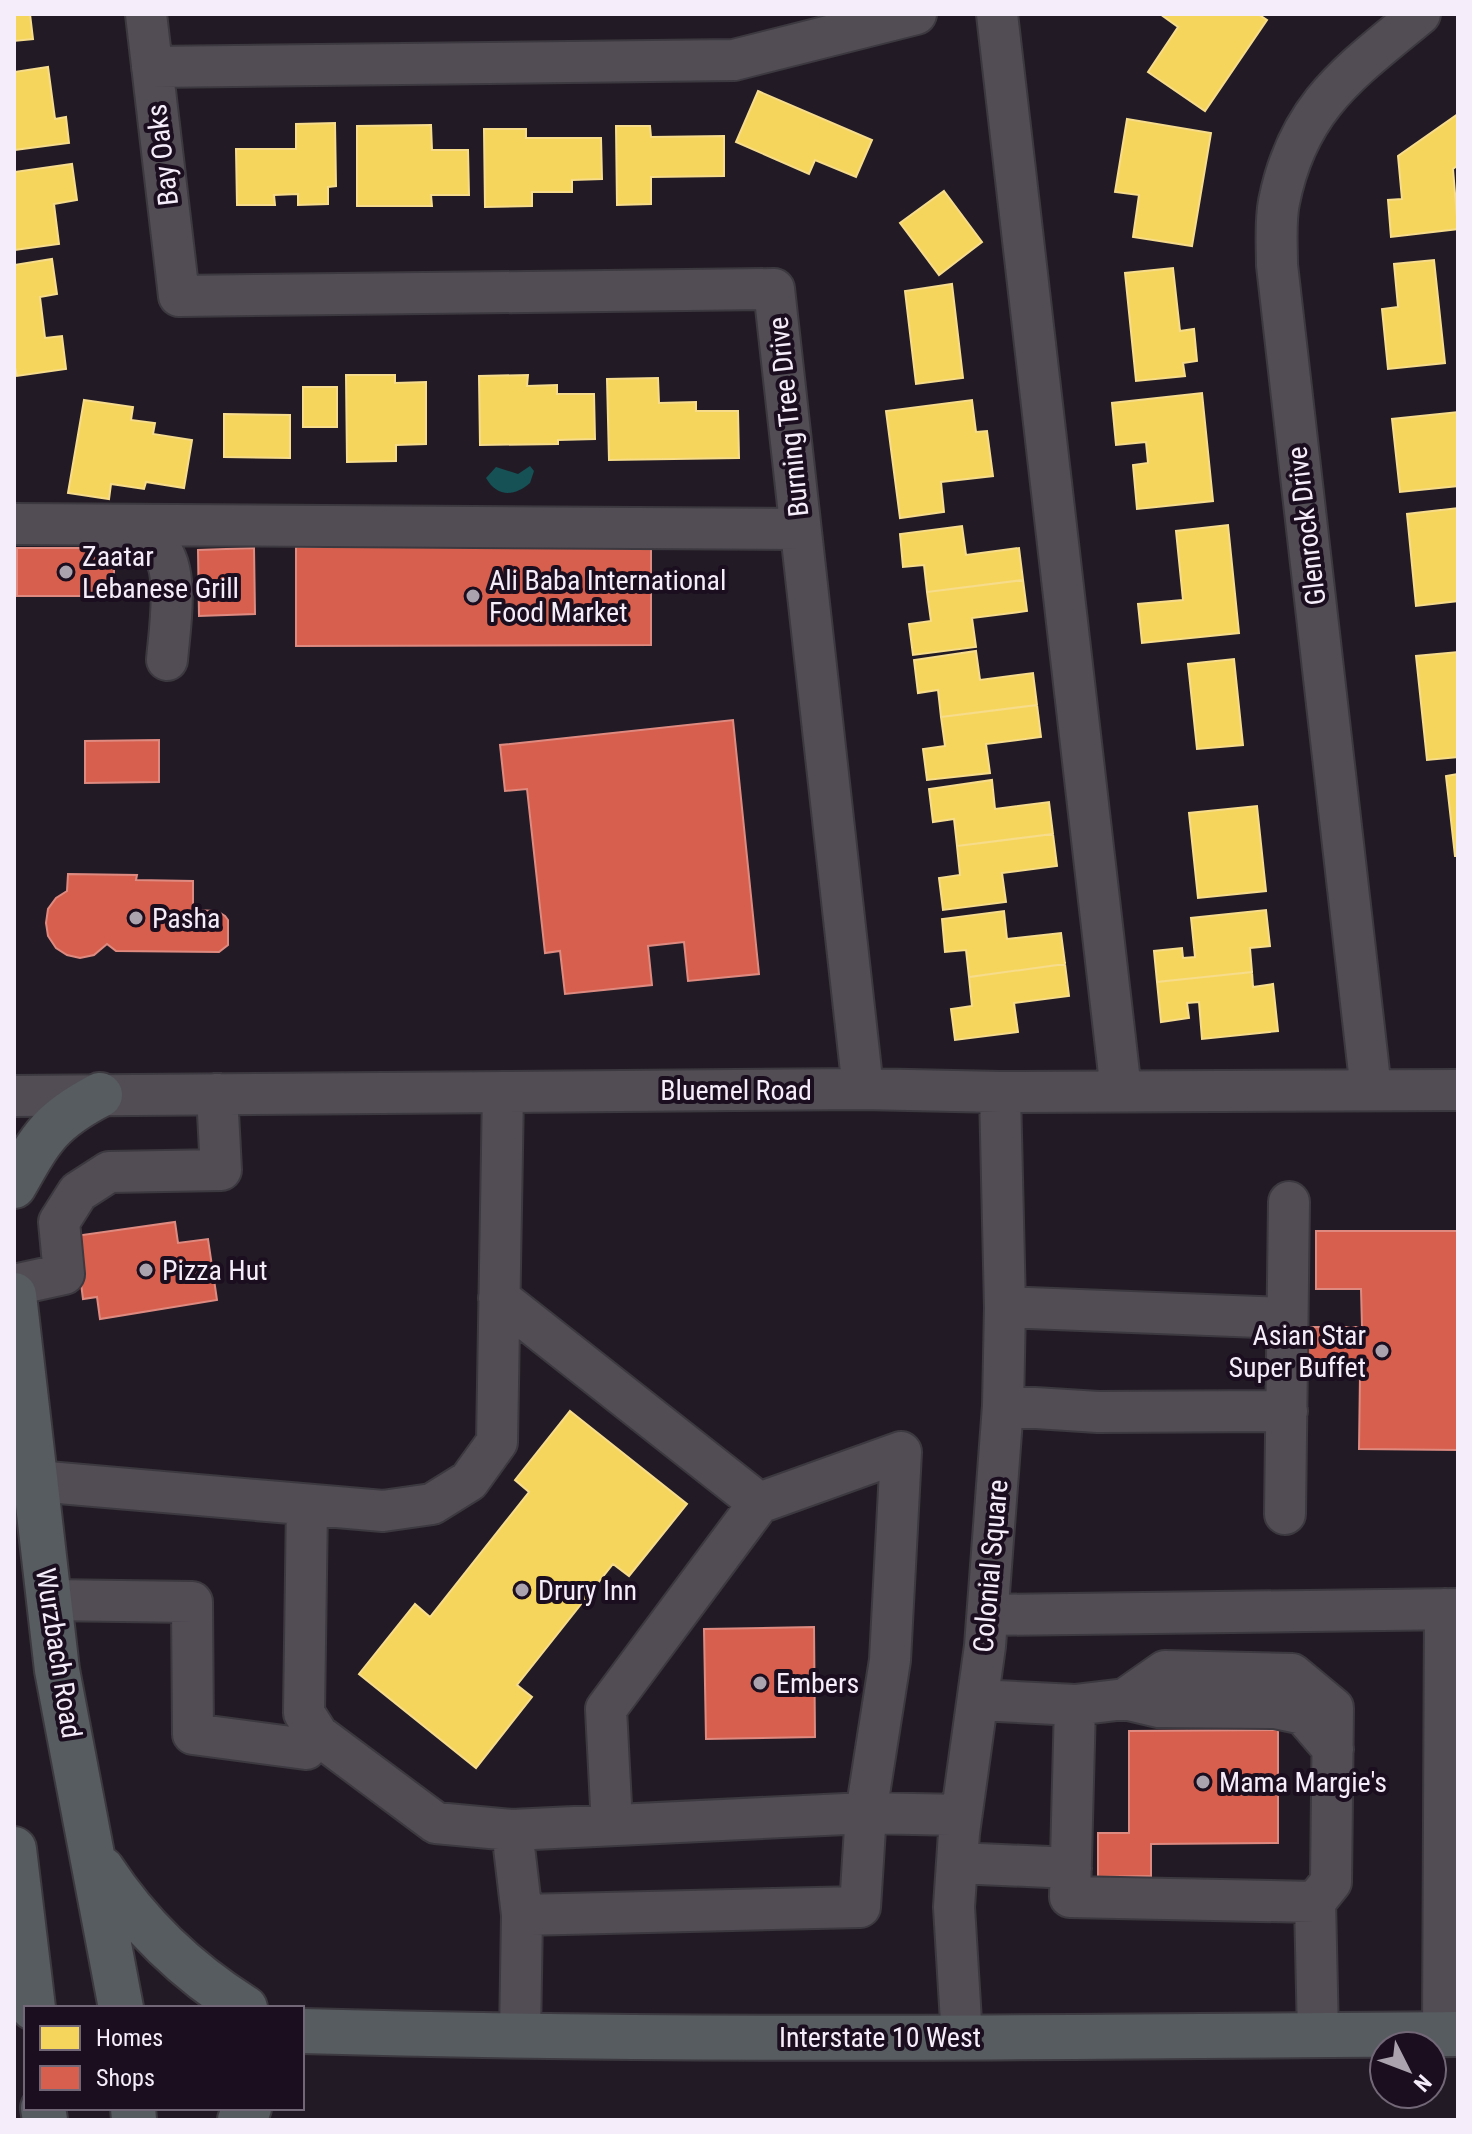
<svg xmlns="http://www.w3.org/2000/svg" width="1472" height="2134" font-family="'Roboto Condensed',sans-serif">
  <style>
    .water { fill: #155155 }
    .homes { fill: #f6d55c; stroke: #f6dc8b; stroke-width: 2 }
    .shops { fill: #d6604d; stroke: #df8a81; stroke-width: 2 }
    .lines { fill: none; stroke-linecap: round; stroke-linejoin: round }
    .minor-casing { stroke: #3d3940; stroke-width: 44 }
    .major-casing { stroke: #3d3940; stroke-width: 48 }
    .minor { stroke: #524d55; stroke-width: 40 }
    .major { stroke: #565c60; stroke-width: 44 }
    .poi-dot { fill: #aba4af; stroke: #1a0e1f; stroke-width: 3 }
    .labels { text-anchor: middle; stroke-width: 8; stroke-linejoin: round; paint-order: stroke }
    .street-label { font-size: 28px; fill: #f5edf9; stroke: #1a0e1f }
    .poi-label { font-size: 28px; fill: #f5edf9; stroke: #1a0e1f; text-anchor: start }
  </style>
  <rect width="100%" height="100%" fill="#221b25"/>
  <path class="water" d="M 530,466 L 534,471 L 530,483 C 514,497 497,497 486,478 L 496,467 L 518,474 Z"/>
  <path class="homes" d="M 14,14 L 30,14 L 33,39 L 14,41 Z
    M 1160,14 L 1258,14 L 1267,20 L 1205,111 L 1148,72 L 1178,27 Z
    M 48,67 L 55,119 L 66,117 L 69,143 L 14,150 L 14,72 Z
    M 758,91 L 872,140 L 856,177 L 815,160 L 809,174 L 736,142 Z
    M 1458,114 L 1458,165 L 1453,169 L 1458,229 L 1391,237 L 1388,200 L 1402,199 L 1398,156 Z
    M 1127,119 L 1211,133 L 1192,246 L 1133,237 L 1139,195 L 1115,192 Z
    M 335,123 L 336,186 L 328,187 L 328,204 L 298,205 L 298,194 L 274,195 L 275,205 L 237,205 L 236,149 L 296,149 L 296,124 Z
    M 431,125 L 432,150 L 468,150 L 469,195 L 431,195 L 432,206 L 357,206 L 357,126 Z
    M 616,126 L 650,126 L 651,137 L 724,136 L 724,176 L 651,177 L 651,204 L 617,205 Z
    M 484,129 L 526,129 L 526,138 L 601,138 L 602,179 L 572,180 L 572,192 L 532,192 L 532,206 L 485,207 Z
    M 72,164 L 77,200 L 54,204 L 59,244 L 14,250 L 14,172 Z
    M 944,191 L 982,242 L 939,275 L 900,223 Z
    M 52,259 L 57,294 L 40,297 L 45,338 L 62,336 L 66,369 L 17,376 L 14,362 L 14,265 Z
    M 1434,260 L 1445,363 L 1388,369 L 1382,309 L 1398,307 L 1394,264 Z
    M 1173,268 L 1180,331 L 1194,329 L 1197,361 L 1183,363 L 1185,376 L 1136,381 L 1125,273 Z
    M 952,284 L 963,378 L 916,384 L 905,291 Z
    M 346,375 L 395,375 L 395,383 L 426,382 L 426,444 L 396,445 L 396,461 L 347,462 Z
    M 528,375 L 527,386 L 557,385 L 557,394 L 594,394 L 595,439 L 558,440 L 558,444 L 480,445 L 479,376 Z
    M 658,378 L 659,403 L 696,402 L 696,411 L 738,411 L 739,458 L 609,460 L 607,379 Z
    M 303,387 L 337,387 L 337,427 L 303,427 Z
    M 1202,393 L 1213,501 L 1137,509 L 1133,465 L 1148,463 L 1146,442 L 1116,445 L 1112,403 Z
    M 84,400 L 133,407 L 131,420 L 155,423 L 153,434 L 192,440 L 184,488 L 146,482 L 144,489 L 111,484 L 109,499 L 68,493 Z
    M 972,400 L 976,432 L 987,431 L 993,476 L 941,482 L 944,512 L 900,518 L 886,411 Z
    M 1458,412 L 1458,486 L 1400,492 L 1392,419 Z
    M 224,414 L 290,415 L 290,458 L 224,457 Z
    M 1458,508 L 1458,601 L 1416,606 L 1407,514 Z
    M 1228,525 L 1239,633 L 1142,643 L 1138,604 L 1183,600 L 1176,531 Z
    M 962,526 L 966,555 L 1019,548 L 1023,580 L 927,592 L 924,565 L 903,567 L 900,534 Z
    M 1023,580 L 1027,611 L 972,618 L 976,647 L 913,655 L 909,624 L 931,621 L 927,592 Z
    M 976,651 L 980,680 L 1033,673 L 1037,705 L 941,717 L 938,690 L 918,693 L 914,660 Z
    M 1458,652 L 1458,757 L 1427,760 L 1416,656 Z
    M 1234,659 L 1243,745 L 1197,749 L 1188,664 Z
    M 1037,705 L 1041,737 L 986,744 L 990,773 L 927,780 L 923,749 L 945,746 L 941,717 Z
    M 1458,774 L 1458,856 L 1455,856 L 1446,776 Z
    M 992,780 L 995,809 L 1049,802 L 1053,834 L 957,846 L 954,819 L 933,822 L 929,789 Z
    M 1257,806 L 1266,891 L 1198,898 L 1189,813 Z
    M 1053,834 L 1057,866 L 1002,873 L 1006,902 L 943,910 L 939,878 L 960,875 L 957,846 Z
    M 1266,910 L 1270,946 L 1250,948 L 1252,972 L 1157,982 L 1154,951 L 1182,948 L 1183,958 L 1195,957 L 1191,918 Z
    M 1004,911 L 1007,939 L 1061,933 L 1065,964 L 969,977 L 966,950 L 945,952 L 942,919 Z
    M 1065,964 L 1069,996 L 1014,1003 L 1018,1032 L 955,1040 L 951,1009 L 972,1006 L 969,977 Z
    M 1252,972 L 1253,987 L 1273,984 L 1278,1031 L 1202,1039 L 1199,1002 L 1187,1003 L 1189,1018 L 1161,1022 L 1157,982 Z
    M 570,1411 L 687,1504 L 629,1576 L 613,1564 L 517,1685 L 532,1697 L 476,1768 L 359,1674 L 415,1604 L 430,1617 L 529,1492 L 515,1480 Z"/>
  <path class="shops" d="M 296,547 L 651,547 L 651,645 L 296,646 Z
    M 17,548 L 114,548 L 114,596 L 17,596 Z
    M 254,548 L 255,614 L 199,616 L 198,550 Z
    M 733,720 L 759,974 L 688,981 L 684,942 L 648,946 L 652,985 L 565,994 L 560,951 L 545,953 L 527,789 L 505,791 L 500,745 Z
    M 159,740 L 159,782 L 85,783 L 85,741 Z
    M 68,874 L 137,875 L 136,880 L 193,881 L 193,910 L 217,911 L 225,916 L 228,920 L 228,945 L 219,952 L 116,951 L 107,944 L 94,955 L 80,958 L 67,955 L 56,948 L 48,936 L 46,923 L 48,909 L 56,898 L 67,891 Z
    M 175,1222 L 178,1243 L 208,1239 L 217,1300 L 100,1319 L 97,1297 L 83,1299 L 75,1236 Z
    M 1316,1231 L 1458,1231 L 1458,1450 L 1359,1449 L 1360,1375 L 1305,1375 L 1306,1327 L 1362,1327 L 1361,1289 L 1316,1289 Z
    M 814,1627 L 815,1737 L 706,1739 L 704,1629 Z
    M 1278,1730 L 1278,1843 L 1151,1844 L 1151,1876 L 1098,1877 L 1098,1833 L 1129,1833 L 1129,1731 Z"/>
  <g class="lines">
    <g class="minor-casing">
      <path id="minor" d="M 146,14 L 179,296 L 774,289 L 863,1089
        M 997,14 L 1121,1091
        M 152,67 L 734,60 L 916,14
        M 14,524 L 800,529
        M 112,541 C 127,541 149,538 160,550 C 180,570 169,634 167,660
        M 1371,1090 L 1277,265 C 1277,244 1275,222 1279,202 C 1298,106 1350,72 1420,14
        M 14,1096 L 863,1089 L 1000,1092 L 1458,1090
        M 14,1285 L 64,1274 L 59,1222 L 78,1192 L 109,1172 L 221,1170 L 217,1094
        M 499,1298 L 759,1503 L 901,1452 L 890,1660 L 866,1813 L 860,1907 L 522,1915
        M 1005,1307 L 1287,1318
        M 1003,1406 L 1098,1412 L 1287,1411
        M 36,1481 L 383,1511 L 432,1504 L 469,1481 L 497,1442 L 503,1092
        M 307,1505 L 304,1713 L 318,1735 L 436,1823 L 512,1830 L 866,1813 L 961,1815
        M 1285,1514 L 1289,1202
        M 49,1600 L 192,1602 L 193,1734 L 306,1749 L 318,1735
        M 988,1615 L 1458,1609
        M 1125,1699 L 1159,1707 L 1275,1708 L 1303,1714 L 1333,1749
        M 978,1700 L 1075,1705 L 1125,1699 L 1165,1671 L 1292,1674 L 1333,1708 L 1331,1882 L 1315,1902 L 1070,1897 L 1075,1705
        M 612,1825 L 606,1709 L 759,1503
        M 512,1830 L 522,1915 L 520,2037
        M 957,1863 L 1071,1868
        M 1315,1902 L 1318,2035
        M 1443,2034 L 1445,1609
        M 962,2038 L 954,1907 L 959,1833 L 985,1646 L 1003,1406 L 1005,1307 L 1000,1092"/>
    </g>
    <g class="major-casing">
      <path id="major" d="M 14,1186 C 41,1138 50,1121 100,1095
        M 14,1295 L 57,1670 L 121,2008
        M 14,1849 L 33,2008
        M 102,1869 C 140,1927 186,1971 245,2008
        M 302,2031 C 687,2042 1073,2037 1458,2034
        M 43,2108 L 45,2120
        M 133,2108 L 134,2120
        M 240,2120 L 249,2108"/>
    </g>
    <use href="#minor" class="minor"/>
    <use href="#major" class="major"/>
  </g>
  <g class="poi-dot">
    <circle cx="66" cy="572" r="8"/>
    <circle cx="473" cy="596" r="8"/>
    <circle cx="136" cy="918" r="8"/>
    <circle cx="146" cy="1270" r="8"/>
    <circle cx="1382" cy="1351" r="8"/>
    <circle cx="522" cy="1590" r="8"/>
    <circle cx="760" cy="1683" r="8"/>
    <circle cx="1203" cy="1782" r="8"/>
  </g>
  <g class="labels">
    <g class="street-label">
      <text transform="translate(162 155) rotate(-97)" y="10">Bay Oaks</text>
      <text transform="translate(788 417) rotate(-96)" y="10">Burning Tree Drive</text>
      <text transform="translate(1306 526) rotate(-97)" y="10">Glenrock Drive</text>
      <text x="736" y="1100">Bluemel Road</text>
      <text transform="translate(990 1566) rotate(-85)" y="10">Colonial Square</text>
      <text transform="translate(59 1653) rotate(81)" y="10">Wurzbach Road</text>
      <text x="880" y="2047">Interstate 10 West</text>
    </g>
    <g class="poi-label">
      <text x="82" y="566">Zaatar<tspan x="82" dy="32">Lebanese Grill</tspan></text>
      <text x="489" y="590">Ali Baba International<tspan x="489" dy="32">Food Market</tspan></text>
      <text x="152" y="928">Pasha</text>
      <text x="162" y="1280">Pizza Hut</text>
      <text x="1366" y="1345" text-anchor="end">Asian Star<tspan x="1366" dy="32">Super Buffet</tspan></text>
      <text x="538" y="1600">Drury Inn</text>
      <text x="776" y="1693">Embers</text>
      <text x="1219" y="1792">Mama Margie's</text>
    </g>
  </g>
  <rect width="1472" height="2134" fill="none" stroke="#f5edf9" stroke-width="32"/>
  <rect x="24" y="2006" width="280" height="104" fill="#1a0e1f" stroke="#726776" stroke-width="2"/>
  <rect x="40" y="2026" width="40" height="24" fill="#f6d55c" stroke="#726776" stroke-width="2"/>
  <text x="96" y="2046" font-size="24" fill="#f5edf9">Homes</text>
  <rect x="40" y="2066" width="40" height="24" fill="#d6604d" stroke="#726776" stroke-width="2"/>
  <text x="96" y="2086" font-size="24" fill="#f5edf9">Shops</text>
  <g transform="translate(1408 2070) rotate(132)"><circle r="38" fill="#1a0e1f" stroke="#726776" stroke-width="2"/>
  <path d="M0-6L14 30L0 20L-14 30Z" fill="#aba4af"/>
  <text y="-12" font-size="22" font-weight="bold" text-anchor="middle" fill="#f5edf9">N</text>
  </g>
</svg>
